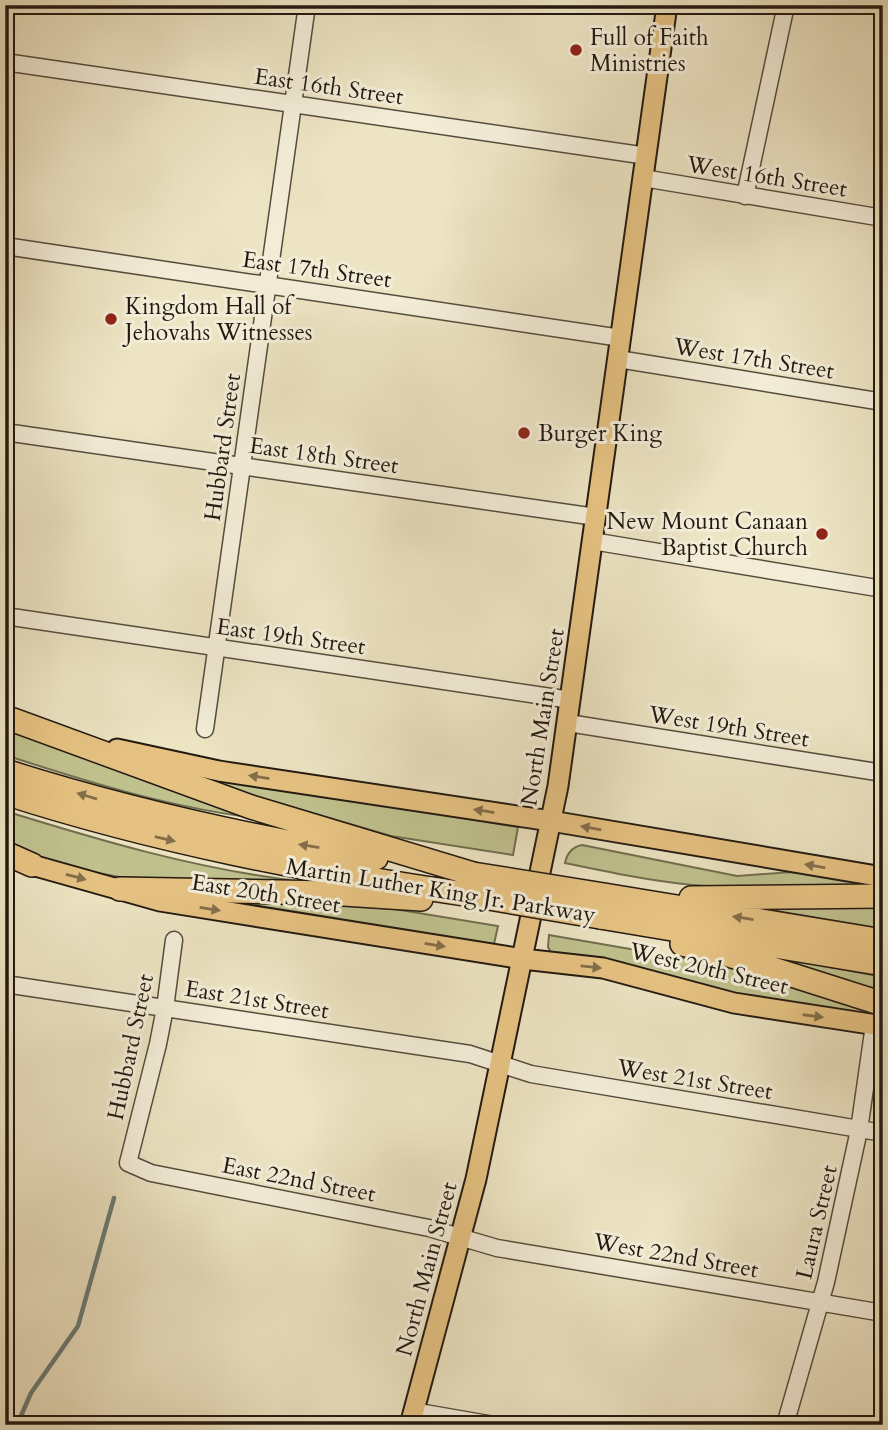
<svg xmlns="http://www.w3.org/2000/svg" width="888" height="1430" font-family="Cardo,serif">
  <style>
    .green { fill: #c0c28e; stroke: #716e50; stroke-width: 2 }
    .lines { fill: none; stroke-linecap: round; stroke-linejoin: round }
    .stream { stroke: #6a7c76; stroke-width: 4.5 }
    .minor-casing { stroke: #554c3e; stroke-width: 19 }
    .major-casing { stroke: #221911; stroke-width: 23 }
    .highway-casing { stroke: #221911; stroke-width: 26 }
    .minor { stroke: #f3edd8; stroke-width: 16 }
    .major { stroke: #e6c282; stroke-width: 19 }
    .highway { stroke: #e6c282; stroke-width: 23 }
    .highway-bridge-casing { stroke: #221911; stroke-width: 26; stroke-linecap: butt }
    .highway-bridge { stroke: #e6c282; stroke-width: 23 }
    .oneway { fill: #846e4a }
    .poi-dot { fill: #8f2418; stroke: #f3edd8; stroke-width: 2.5 }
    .labels { text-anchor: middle; stroke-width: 6; stroke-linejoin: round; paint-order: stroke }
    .poi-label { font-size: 23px; fill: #221911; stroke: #f3edd8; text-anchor: start }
    .street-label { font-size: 23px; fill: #221911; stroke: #f3edd8 }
  </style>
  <rect width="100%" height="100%" fill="#ede4c3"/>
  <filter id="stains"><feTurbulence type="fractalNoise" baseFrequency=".00286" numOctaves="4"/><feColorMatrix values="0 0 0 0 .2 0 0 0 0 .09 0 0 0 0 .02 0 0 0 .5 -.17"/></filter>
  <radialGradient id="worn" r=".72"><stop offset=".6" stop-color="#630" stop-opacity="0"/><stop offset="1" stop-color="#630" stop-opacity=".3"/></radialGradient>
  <path class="green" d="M 5,725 L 248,817 C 165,806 85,781 5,755 Z
    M 198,774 L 518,827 L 513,855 L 391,836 L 206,782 Z
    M 5,811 C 99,840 193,868 290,880 L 289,885 L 120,877 L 69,868 L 5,846 Z
    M 582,845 L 737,876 L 791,872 L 883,885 C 820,886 756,891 693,885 C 650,881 608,872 565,863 C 567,853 572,847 582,845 Z
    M 190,896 L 394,909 L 498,926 L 494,944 L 189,900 Z
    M 729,904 L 883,905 L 883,929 Z
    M 549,935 L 723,965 L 883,1013 L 883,1022 L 795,1007 L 551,953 L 548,947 Z
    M 755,953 L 883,977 L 883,999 Z"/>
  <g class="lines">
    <path class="stream" d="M 17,1425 L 31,1393 L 78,1326 L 114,1198"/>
    <g class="minor-casing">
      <path id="minor" d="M 5,62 L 647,156
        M 643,178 L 883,218
        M 745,196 L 786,5
        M 5,246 L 621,338
        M 618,359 L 883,402
        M 5,432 L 596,517
        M 592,541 L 883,589
        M 5,616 L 571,700
        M 568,723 L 883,773
        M 205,729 L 307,5
        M 174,940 L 165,1008 L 158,1044 L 128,1163 L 151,1173 L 429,1228 L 497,1248 L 883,1313
        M 5,984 L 470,1054 L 531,1074 L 883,1133
        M 413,1411 L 494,1425
        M 785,1425 L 826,1282 L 859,1130 L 874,1025"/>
    </g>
    <g class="major-casing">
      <path id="major" d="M 117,749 L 219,771 L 551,821 L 883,877
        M 32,865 L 160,901 L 523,959 L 603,968 L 734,1003 L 883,1026
        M 410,1425 L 476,1179 L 558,786 L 667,5"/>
    </g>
    <g class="highway-casing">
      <path id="highway" d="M 5,717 L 251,807 L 473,874
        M 5,771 C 127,810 250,837 376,858
        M 5,793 C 157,842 313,872 471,895
        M 5,853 L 32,865
        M 120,889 L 328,893 L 421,899
        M 604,895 L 883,941
        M 691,898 L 883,896
        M 600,917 L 883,964
        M 682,944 L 729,955 L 883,1004"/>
    </g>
    <use href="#minor" class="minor"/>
    <use href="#major" class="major"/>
    <use href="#highway" class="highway"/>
    <g class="highway-bridge-casing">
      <path id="highway-bridge" d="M 473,874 L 604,895
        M 471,895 L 600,917"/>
    </g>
    <use href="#highway-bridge" class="highway-bridge"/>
  </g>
  <defs><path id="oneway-solid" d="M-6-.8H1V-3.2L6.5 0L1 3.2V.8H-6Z" transform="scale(1.75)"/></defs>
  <g class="oneway">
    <use href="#oneway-solid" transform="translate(259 777) rotate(-171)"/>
    <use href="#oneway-solid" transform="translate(87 796) rotate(-163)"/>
    <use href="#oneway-solid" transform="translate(484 811) rotate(-171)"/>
    <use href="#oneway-solid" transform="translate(591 828) rotate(-170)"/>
    <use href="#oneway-solid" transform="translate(165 839) rotate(13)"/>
    <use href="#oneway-solid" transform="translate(309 846) rotate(-171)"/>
    <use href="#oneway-solid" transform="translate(815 866) rotate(-170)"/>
    <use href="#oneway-solid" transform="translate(76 877) rotate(15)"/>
    <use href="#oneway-solid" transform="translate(210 909) rotate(9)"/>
    <use href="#oneway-solid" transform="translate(743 918) rotate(-171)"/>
    <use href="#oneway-solid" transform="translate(435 945) rotate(9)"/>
    <use href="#oneway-solid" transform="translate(591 967) rotate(6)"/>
    <use href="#oneway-solid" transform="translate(813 1016) rotate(8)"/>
  </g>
  <g class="poi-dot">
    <circle cx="576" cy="50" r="7"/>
    <circle cx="111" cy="319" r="7"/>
    <circle cx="524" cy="433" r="7"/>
    <circle cx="822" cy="534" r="7"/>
  </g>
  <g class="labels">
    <g class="poi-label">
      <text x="590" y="45">Full of Faith<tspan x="590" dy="26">Ministries</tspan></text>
      <text x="125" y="314">Kingdom Hall of<tspan x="125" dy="26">Jehovahs Witnesses</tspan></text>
      <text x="538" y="441">Burger King</text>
      <text x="808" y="529" text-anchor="end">New Mount Canaan<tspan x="808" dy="26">Baptist Church</tspan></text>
    </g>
    <g class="street-label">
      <text transform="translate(329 86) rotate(8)" y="8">East 16th Street</text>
      <text transform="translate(767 176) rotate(9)" y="8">West 16th Street</text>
      <text transform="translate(317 269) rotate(8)" y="8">East 17th Street</text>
      <text transform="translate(754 358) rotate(9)" y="8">West 17th Street</text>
      <text transform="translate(222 447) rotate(-82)" y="8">Hubbard Street</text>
      <text transform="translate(324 455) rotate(8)" y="8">East 18th Street</text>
      <text transform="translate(291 636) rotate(8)" y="8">East 19th Street</text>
      <text transform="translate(542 717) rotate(-81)" y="8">North Main Street</text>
      <text transform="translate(729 726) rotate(9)" y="8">West 19th Street</text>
      <text transform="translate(441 890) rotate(9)" y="8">Martin Luther King Jr. Parkway</text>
      <text transform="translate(266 893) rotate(9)" y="8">East 20th Street</text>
      <text transform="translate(709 968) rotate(13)" y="8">West 20th Street</text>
      <text transform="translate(257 999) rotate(9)" y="8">East 21st Street</text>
      <text transform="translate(130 1047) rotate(-78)" y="8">Hubbard Street</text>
      <text transform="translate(695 1079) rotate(9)" y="8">West 21st Street</text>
      <text transform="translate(299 1179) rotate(11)" y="8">East 22nd Street</text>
      <text transform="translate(816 1222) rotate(-77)" y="8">Laura Street</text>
      <text transform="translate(676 1255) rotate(10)" y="8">West 22nd Street</text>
      <text transform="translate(426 1269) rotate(-75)" y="8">North Main Street</text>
    </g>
  </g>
  <rect width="888" height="1430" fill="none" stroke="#ede4c3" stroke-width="28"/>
  <rect x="7" y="7" width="874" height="1416" fill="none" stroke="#221911" stroke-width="3.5"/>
  <rect x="14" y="14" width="860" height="1402" fill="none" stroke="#221911" stroke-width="2"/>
  <rect width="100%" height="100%" filter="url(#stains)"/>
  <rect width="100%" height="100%" fill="url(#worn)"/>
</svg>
